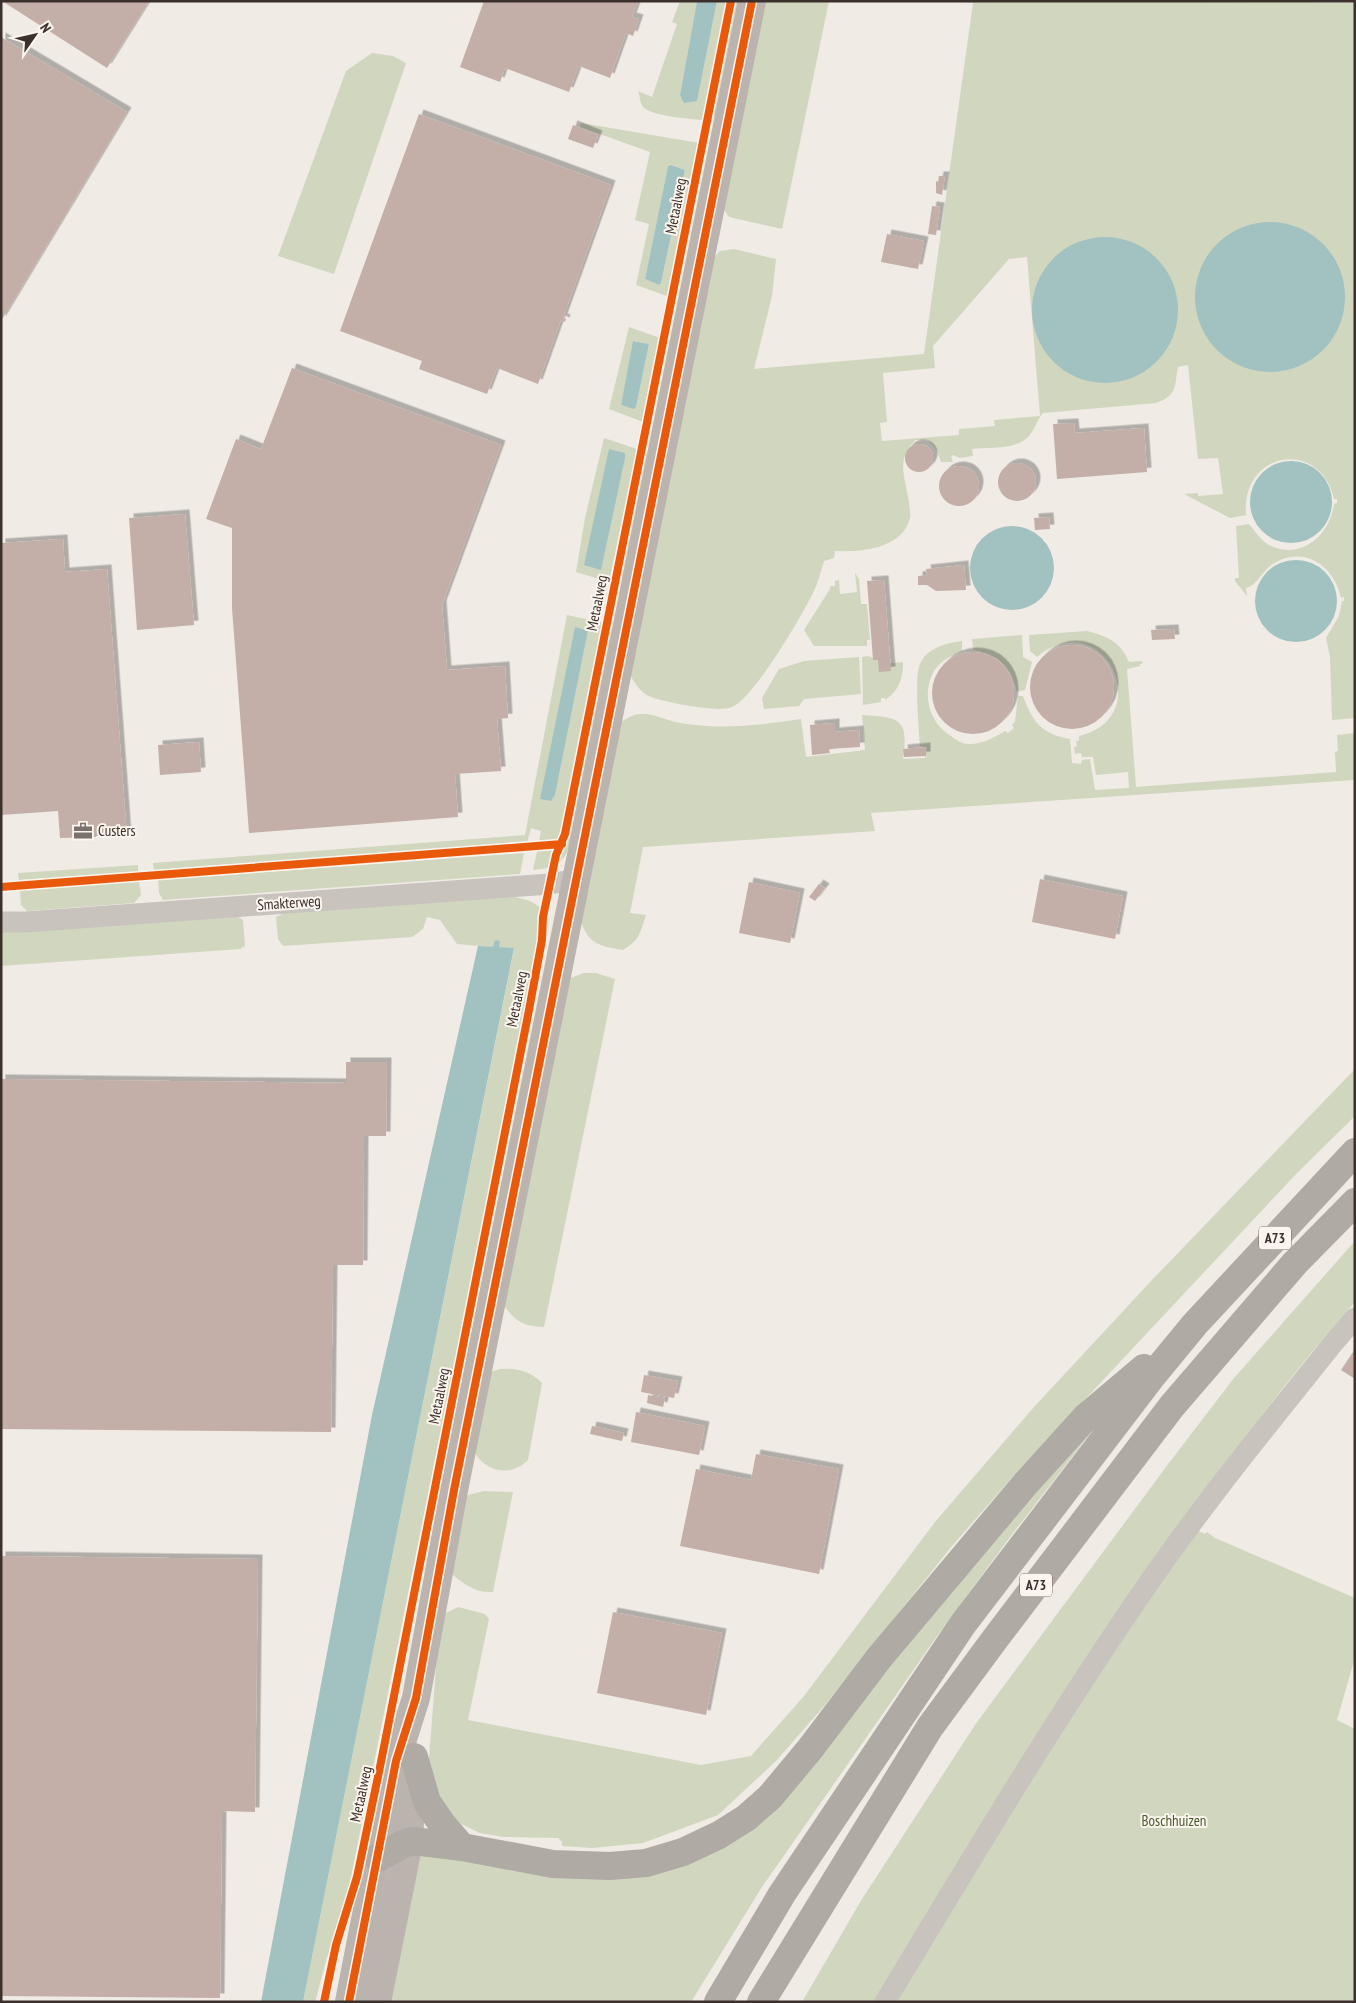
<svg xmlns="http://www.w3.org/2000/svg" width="1356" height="2003" font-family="'PT Sans Narrow',sans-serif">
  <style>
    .green { fill: #d1d6bf; fill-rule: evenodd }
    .water { fill: #a1c2c1 }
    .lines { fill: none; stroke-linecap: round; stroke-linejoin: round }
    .stream { stroke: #a1c2c1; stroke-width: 5.5 }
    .building { fill: #c3afa7; filter: url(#shadow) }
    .street { stroke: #c9c3be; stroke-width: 21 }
    .secondary { stroke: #bab3ae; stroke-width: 28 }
    .highway { stroke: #afaaa4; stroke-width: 28 }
    .cycleway-casing { stroke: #fbf5ee; stroke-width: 11 }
    .cycleway { stroke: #e8590c; stroke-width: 8 }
    .labels { text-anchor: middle; stroke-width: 4; stroke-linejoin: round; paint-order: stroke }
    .shield { fill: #fbf5ee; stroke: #756b66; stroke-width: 1 }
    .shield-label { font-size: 14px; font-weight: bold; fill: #3b302b }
    .street-label { font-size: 15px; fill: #3b302b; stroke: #fbf5ee }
    .poi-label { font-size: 15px; fill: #3b302b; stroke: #fbf5ee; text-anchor: start }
    .park-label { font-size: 15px; fill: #4a5a2e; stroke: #fbf5ee }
  </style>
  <defs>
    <filter id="shadow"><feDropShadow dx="4.5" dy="-4.5" stdDeviation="0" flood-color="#0004"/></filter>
  </defs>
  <rect width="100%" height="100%" fill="#f0ebe5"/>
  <path class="green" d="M 680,1 L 697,1 L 680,95 L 697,101 L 717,1 L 726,1 L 715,66 L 702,120 C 689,119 652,116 643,107 C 640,103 640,96 638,91 L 652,97 L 677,24 L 672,22 Z
    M 735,1 L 745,1 L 718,114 L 712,119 Z
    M 761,1 L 829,1 L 782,229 L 729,217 L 722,207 Z
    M 952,1 L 1355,3 L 1355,718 L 1332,720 L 1330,657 L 1326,638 L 1339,616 L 1342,601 L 1344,601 L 1344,597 L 1341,598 C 1334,564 1302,544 1271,565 C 1262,572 1257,585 1246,588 L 1247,596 L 1235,581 L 1235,578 L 1239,578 L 1236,526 L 1249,524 C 1255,531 1262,542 1271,546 C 1303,560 1330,534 1334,504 L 1337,503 L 1337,499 L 1334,499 C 1321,439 1241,449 1246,515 L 1230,518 L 1184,494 L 1198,493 L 1198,496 L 1223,494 L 1218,458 L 1198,459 L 1188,365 L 1178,367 C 1174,387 1178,395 1156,403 L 1043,413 C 1037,420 1035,429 1029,436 C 1017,450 989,447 972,449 L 973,456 L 960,458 L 953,455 L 951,457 L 953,462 L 941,462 C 938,452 935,446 927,440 L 915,440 C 912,444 908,448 906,453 C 899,466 907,488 909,502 C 909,507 911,513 910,518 C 902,549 862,552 835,551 L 834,558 L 824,561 C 821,571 818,583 813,593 C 801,617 754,698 732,707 C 721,712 691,706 679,704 C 646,696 644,700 626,668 L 712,259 L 720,251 L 734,249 L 776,259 L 772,296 L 754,369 L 924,354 L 973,3 ZM 1027,257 L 1040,416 L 994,420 L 995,426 L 959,429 L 959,435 L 882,441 L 880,423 L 887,422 L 883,373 L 935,368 L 933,346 L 1009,259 Z
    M 372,53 L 393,56 L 406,63 L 334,274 L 278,256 L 346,71 Z
    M 581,123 L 699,143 L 667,296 L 636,285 L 649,224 L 635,220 L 650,152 L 580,127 ZM 671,165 L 685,170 L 661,283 L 659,285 L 645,279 L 668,166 Z
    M 629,327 L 660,338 L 643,422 L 609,409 ZM 634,341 L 649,344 L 636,407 L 634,408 L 621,405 Z
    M 604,438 L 637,449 L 609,582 L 576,572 L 585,518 Z
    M 646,453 L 649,457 L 629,576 L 619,582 Z
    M 855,573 L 859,579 L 861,604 L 867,604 L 870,640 L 867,640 L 867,646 L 814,646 L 804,630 L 830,589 L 830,586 L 835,586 L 835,581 L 839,580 L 840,594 L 857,592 Z
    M 567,615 L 603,623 L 560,838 L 539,842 L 541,831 L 531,828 L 527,843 L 154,870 L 153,863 L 525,835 ZM 575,628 L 588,631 L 555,795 L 541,799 Z
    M 611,628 L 616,636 L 572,843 L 565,856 L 557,864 L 569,836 Z
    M 1087,631 C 1107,636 1121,642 1129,662 L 1142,661 L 1143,663 L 1140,664 L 1140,666 L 1127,669 L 1136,787 L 1336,772 L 1335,752 L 1338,751 L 1337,735 L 1355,733 L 1355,780 L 871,813 L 875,831 L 643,847 L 630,913 L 646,915 C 640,933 640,940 623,950 C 599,946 588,944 580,919 L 615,726 C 623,721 632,713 643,714 C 655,714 668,721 680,723 C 720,730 761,725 801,719 L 806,757 L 865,750 L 862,715 C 900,717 909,719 903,759 L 925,758 L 927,747 L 920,746 C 919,730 914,677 920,664 C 927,648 946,643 962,641 L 962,651 C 952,655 940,661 934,671 C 921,694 929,723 951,736 C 956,740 962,744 968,744 C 981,745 995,737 1005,731 L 1008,733 L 1014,728 L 1012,725 L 1015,721 L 1018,696 L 1023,696 C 1033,722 1041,734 1070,739 L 1072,763 L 1081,764 L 1082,760 L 1090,759 L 1095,790 L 1129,788 L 1128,772 L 1096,775 L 1093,757 L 1082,757 L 1081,753 L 1075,754 L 1074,747 L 1077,746 L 1076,741 L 1079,741 L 1079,736 C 1158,717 1104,603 1037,657 L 1030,651 L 1029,635 Z
    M 1022,635 L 1023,657 L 1032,662 L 1025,690 L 1017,692 C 1011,665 999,655 973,650 L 972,639 Z
    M 867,656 L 891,663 L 903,662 C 903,678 899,691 885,700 L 885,698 L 881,698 L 881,702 L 863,705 L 862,657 Z
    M 859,657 L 861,694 L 804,699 L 799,706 L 764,709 L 762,698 L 779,669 L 804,661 Z
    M 551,850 L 554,853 L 548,868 L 533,870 L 537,851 Z
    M 524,853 L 520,874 L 163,900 L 159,893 L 158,880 Z
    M 138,865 L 138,872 L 19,880 L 18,873 Z
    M 139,881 L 141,895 L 134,903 L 27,911 L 21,905 L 20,890 Z
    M 512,896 L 530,901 L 540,907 L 537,953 L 347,1897 L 326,1961 L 315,2002 L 303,2002 L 514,949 L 457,944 L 440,920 L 427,917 L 423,929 L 412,937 L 283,946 L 278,939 L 276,917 L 287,912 Z
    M 235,915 L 243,920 L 245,946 L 240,949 L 1,966 L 1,932 Z
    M 584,973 L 596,973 L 615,979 L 544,1327 C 522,1326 515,1321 503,1304 L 568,979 Z
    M 1355,1069 L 1355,1116 L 1297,1173 L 1016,1473 L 952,1546 L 825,1705 L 776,1761 L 718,1815 L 643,1843 L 592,1848 L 562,1846 L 562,1842 L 558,1838 L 504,1837 L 480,1833 L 461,1824 L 446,1813 L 428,1771 L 440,1616 L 458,1607 L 485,1614 L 489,1619 L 468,1720 L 701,1765 L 751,1756 L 804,1696 L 935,1522 L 1034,1407 L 1152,1280 Z
    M 1355,1241 L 1355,1302 C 1292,1372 1237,1447 1184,1524 L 1205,1534 L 1207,1532 L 1215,1538 L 1355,1598 L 1355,1657 L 1337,1720 L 1355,1729 L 1355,2002 L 802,2002 L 862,1899 L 977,1722 L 1169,1463 L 1234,1378 Z
    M 500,1369 C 517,1368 530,1371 542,1383 L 528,1460 C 510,1478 485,1472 473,1450 L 488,1373 Z
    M 1120,1395 L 1007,1541 L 935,1639 L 762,1887 L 691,2002 L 370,2002 L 413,1850 L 474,1855 L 701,1853 L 927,1609 Z
    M 484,1491 L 513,1492 L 493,1592 C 474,1593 463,1583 449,1572 L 464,1496 Z"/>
  <path class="water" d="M 697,1 L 717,1 L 697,101 L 684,103 L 680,95 Z
    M 671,165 L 685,170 L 661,283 L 659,285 L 645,279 L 668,166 Z
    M1195 297a75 75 0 1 1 150 0a75 75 0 1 1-150 0Z
    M1032 310a73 73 0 1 1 146 0a73 73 0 1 1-146 0Z
    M 633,341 L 649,344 L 636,407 L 634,409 L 621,405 Z
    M 609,449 L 625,453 L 625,458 L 601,570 L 584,565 Z
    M1250 502a41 41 0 1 1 82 0a41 41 0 1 1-82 0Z
    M970 568a42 42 0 1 1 84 0a42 42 0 1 1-84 0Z
    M1255 601a41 41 0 1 1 82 0a41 41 0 1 1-82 0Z
    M 575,627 L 588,631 L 555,795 L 551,801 L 540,799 Z
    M 478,946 L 514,948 L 303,2002 L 261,2002 L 372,1415 Z"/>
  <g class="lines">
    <path class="stream" d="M 494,955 L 497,943"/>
  </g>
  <path class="building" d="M 2,1 L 149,1 L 107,68 Z
    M 484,1 L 638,1 L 632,17 L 639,19 L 633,36 L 626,33 L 610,78 L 579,66 L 569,92 L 505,68 L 500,82 L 460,67 Z
    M 1,37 L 127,112 L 1,321 Z
    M 419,114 L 611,185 L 563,318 L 566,319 L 565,322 L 561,320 L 538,384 L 497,368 L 487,394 L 419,369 L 422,361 L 340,331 Z
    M 573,125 L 598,135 L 593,148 L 568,139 Z
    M 939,176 L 945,176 L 942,195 L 936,193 L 936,181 L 938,182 Z
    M 932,206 L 940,207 L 936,235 L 928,234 Z
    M 887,234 L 924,241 L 918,269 L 881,262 Z
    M 292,368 L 501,445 L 442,605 L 447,670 L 505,666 L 508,718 L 497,719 L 501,771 L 455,774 L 458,817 L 249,833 L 232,608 L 232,528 L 206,519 L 236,439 L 261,449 Z
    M 1074,423 L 1075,433 L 1144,428 L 1147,472 L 1057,479 L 1053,424 Z
    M905 458a14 14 0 1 1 28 0a14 14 0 1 1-28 0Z
    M998 482a19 19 0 1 1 38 0a19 19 0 1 1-38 0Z
    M939 486a20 20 0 1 1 40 0a20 20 0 1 1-40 0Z
    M 185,514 L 194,625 L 137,630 L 129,518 Z
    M 1049,517 L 1050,529 L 1035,530 L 1034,518 Z
    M 63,539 L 65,572 L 107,569 L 127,837 L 101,837 L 101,836 L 96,836 L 96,837 L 60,838 L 58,811 L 1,815 L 1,543 Z
    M 964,565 L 966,590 L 936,591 L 927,585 L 918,585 L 918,576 L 927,575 L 926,569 Z
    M 884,580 L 891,671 L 879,672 L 878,660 L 873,660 L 867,581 Z
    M 1174,629 L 1175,639 L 1152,640 L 1151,630 Z
    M1030 687a42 42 0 1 1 84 0a42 42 0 1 1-84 0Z
    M932 693a41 41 0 1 1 82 0a41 41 0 1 1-82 0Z
    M 835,723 L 835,732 L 859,730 L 860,747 L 829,749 L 830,753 L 812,755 L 810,725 Z
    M 199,742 L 201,772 L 160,775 L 158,745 Z
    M 926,747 L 926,756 L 904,757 L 903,749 Z
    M 1040,879 L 1123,896 L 1115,939 L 1032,922 Z
    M 749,882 L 800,893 L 790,943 L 739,933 Z
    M 819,884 L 825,888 L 815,901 L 809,897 Z
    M 346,1062 L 387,1062 L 386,1136 L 364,1136 L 363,1265 L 333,1265 L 331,1432 L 1,1429 L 1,1079 L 346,1083 Z
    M 1355,1349 L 1355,1379 L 1341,1370 Z
    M 644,1375 L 678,1381 L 674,1398 L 641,1392 Z
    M 648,1395 L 665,1398 L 663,1407 L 647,1403 Z
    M 636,1412 L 705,1426 L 699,1455 L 631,1442 Z
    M 592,1426 L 624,1433 L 622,1441 L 590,1434 Z
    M 756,1454 L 839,1469 L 819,1574 L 680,1546 L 696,1469 L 751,1480 Z
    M 1,1556 L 258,1559 L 255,1812 L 222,1811 L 220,1998 L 1,1996 Z
    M 613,1612 L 722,1633 L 706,1715 L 597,1693 Z"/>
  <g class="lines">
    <path class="street" d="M 1,922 L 25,922 L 550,884 L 577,879
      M 885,2002 C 967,1866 1048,1730 1137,1600 C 1198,1510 1267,1426 1335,1341 L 1355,1318"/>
    <path class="secondary" d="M 349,2002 L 396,1761 L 416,1698 L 454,1490 L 752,1
      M 377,2002 L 409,1842 L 413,1761"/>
    <path class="highway" d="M 414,1757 L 427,1802 L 442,1824 L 462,1847
      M 378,1858 L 403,1844 L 413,1841 L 462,1847 L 553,1864 L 610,1866 L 646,1863 L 683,1852 L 719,1835 L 746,1818 L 770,1797 L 810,1749 L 879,1658 L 1026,1483 L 1086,1417 L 1144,1368
      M 718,2002 L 782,1894 L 963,1624 L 1153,1375 L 1195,1324 L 1355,1152
      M 761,2002 L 930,1727 L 995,1639 L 1172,1406 L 1295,1263 L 1355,1202"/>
    <g class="cycleway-casing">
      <path id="cycleway" d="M 1,887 L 562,844
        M 324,2002 L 336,1945 L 357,1877 L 380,1767 L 529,1010 L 542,940 L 543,917 L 556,855 L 565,834 L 731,1
        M 349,2002 L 396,1761 L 416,1698 L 454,1490 L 752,1"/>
    </g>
    <use href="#cycleway" class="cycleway"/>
  </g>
  <defs>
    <g id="office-bare" transform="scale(1.5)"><path d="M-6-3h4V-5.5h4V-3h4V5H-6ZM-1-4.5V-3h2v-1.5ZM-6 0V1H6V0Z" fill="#7a716c" stroke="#fbf5ee" stroke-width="2.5" paint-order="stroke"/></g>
  </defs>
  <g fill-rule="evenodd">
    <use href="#office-bare" x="83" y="831"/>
  </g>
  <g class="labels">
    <g class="shield">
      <rect x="1259" y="1226.5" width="32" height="23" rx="4"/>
      <rect x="1020" y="1573.5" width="32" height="23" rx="4"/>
    </g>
    <g class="shield-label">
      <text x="1275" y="1243">A73</text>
      <text x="1036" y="1590">A73</text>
    </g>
    <g class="street-label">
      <text transform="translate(676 206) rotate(-79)" y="5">Metaalweg</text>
      <text transform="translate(597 603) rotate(-79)" y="5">Metaalweg</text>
      <text transform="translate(289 903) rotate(-4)" y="5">Smakterweg</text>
      <text transform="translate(517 999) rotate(-79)" y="5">Metaalweg</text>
      <text transform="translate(439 1396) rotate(-79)" y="5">Metaalweg</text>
      <text transform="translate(361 1794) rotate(-78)" y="5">Metaalweg</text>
    </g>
    <g class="poi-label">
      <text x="98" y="836">Custers</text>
    </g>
    <g class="park-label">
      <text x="1174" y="1826">Boschhuizen</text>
    </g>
  </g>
  <rect width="1356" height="2003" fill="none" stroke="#3b302b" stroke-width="5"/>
  <g transform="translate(35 35) rotate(56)" stroke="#fbf5ee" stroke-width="4" paint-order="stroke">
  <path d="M0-4L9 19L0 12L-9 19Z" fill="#3b302b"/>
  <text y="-8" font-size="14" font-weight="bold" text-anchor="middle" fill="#3b302b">N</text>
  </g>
</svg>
